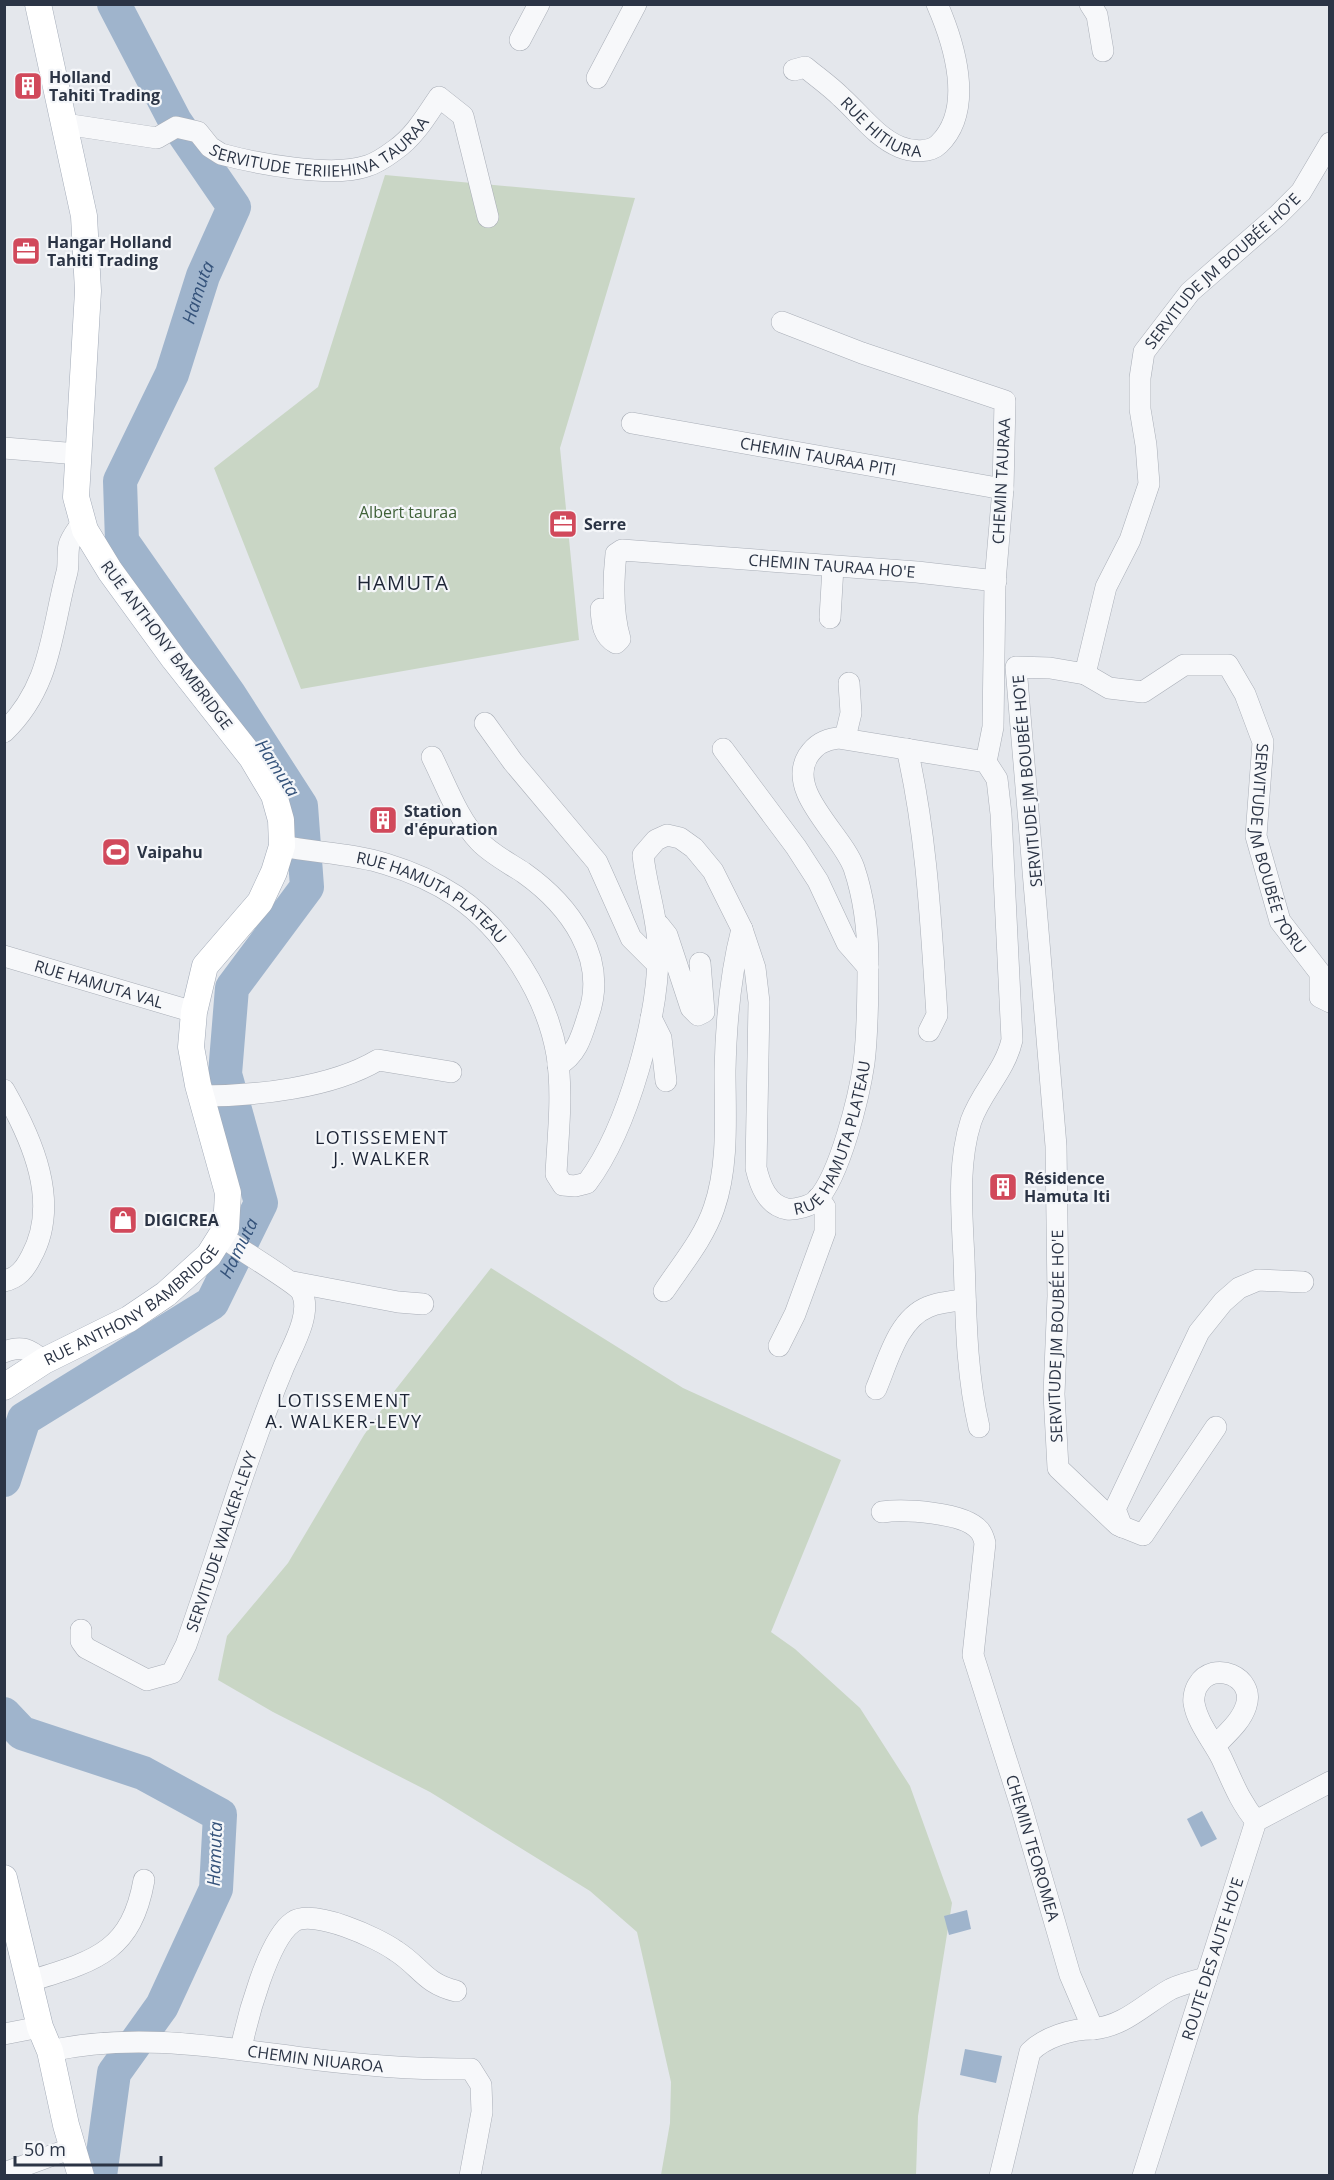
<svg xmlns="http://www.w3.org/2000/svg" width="1334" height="2180" font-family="'Open Sans',sans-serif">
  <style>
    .green { fill: #c9d6c5 }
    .water { fill: #9fb4cc }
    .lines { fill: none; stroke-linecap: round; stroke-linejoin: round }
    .river { stroke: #9fb4cc; stroke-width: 34 }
    .minor-casing { stroke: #a9aeb7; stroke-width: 22 }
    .major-casing { stroke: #a3abb8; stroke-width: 27 }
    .minor { stroke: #f7f8fa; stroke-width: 21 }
    .major { stroke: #fff; stroke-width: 26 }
    .labels { text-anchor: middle; stroke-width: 4.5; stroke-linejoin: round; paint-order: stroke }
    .poi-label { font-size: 16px; font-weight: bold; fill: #2b3445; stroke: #f4f6f9; text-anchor: start }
    .street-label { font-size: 16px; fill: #2b3445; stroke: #f4f6f9 }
    .park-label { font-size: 16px; fill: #3f6138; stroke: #f4f6f9 }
    .water-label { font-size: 18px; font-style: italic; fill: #34527a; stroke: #f4f6f9 }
    .neighbourhood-label { font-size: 18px; letter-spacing: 1.5px; fill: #1d2536; stroke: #f4f6f9 }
    .quarter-label { font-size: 20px; letter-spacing: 1.5px; fill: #1d2536; stroke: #f4f6f9 }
  </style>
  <rect width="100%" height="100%" fill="#e4e7ec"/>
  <path class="green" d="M 385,175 L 635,198 L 560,448 L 579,640 L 301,689 L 214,468 L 318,387 Z
    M 491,1268 L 683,1388 L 841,1460 L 771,1632 L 795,1649 L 860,1708 L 910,1786 L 952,1903 L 918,2116 L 916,2175 L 661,2175 L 670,2123 L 671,2082 L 637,1932 L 590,1891 L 430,1792 L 273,1712 L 218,1680 L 227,1636 L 288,1563 L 364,1435 L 396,1389 Z"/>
  <path class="water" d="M 1202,1811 L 1217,1839 L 1201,1847 L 1187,1819 Z
    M 967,1910 L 971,1929 L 949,1935 L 944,1916 Z
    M 965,2049 L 1002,2056 L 996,2083 L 960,2075 Z"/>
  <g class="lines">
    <g class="river">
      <path id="s1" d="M 4,1480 L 24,1419 L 212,1303 L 261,1203 L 225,1074 L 232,988 L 307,887 L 301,806 L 229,694 L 122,541 L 120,481 L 172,374 L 203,276 L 234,207 L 175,121 L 114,4"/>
      <path d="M 4,1714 L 22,1733 L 143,1773 L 220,1815 L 216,1889 L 162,2006 L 114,2073 L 100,2176"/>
    </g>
    <g class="minor-casing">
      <g id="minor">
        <path d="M 1090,4 L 1097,15 L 1103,51"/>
        <path d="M 520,40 L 539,4"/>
        <path id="s2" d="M 794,70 L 805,67 C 817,77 830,86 841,97 C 860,114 876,137 900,147 C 912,152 930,153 939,144 C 975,109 954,43 937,4"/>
        <path d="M 597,78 L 636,4"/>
        <path id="s3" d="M 65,124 L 157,138 L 176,127 L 198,132 L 210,147 L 221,154 C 258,164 332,178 367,166 C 377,163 387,156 395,150 C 414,137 427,115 439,97 L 463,116 L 488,217"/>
        <path d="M 782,322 L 862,353 L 1005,401 L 1003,489 L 995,582 L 993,727 L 986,762"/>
        <path id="s4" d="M 632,423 L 1003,489"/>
        <path d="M 4,448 L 78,454"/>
        <path id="s5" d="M 601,609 C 602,624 603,636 616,643 L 620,639 C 612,612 613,582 616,554 L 622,550 L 917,572 L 996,581"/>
        <path d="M 830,618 L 833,567"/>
        <path id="s6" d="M 1085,674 L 1109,688 L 1143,692 L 1184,665 L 1228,665 L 1245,694 L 1263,742 L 1256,836 L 1280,921 L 1320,973 L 1320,997 L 1330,1002"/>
        <path d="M 485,723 L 513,762 L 597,862 L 631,938 L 657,964"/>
        <path d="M 4,732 C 52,686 51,631 67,572 C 69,564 67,554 69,545 C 71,537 79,528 83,521"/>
        <path d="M 845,738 L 851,713 L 849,683"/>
        <path d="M 723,749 L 796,847 L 818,881 L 847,943 L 868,967"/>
        <path d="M 907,749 C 927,836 931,926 937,1015 L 929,1031"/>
        <path d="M 432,757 C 446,785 458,819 479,841 C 491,854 509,863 524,873 C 569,905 609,958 588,1016 C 582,1035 577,1055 558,1065"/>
        <path id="s7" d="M 282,846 C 316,853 352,853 386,864 C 409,871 435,882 456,896 C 506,930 547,996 557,1055 C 563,1095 558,1134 556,1174 L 563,1185 L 575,1186 L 587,1183 C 628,1128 660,1014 658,945 C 657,915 646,886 643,855 L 656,840 L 667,835 L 680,838 L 694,848 L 713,871 L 742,929 L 755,968 L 759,1002 L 756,1168 C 760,1185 767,1205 787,1209 C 795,1210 811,1206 817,1200 C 840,1175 859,1097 864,1063 C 868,1030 868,996 868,962 C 868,930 864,898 854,868 C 842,834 786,792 808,756 C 816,744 824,740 838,738 L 986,762 L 997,779 L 1001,814 L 1012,1040 C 1005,1071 981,1092 971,1121 C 957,1164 962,1215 964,1259 C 966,1315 966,1372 979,1427"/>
        <path d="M 659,925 L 667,935 L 691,1008 L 698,1015 L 704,1012 L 700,963"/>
        <path id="s8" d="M 4,956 L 194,1012"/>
        <path d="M 651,1018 L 661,1038 L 666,1081"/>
        <path d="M 4,1090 C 32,1139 61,1203 31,1257 C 25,1269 18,1278 4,1281"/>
        <path d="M 201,1096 C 255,1096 331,1088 378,1060 L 451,1072"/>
        <path d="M 293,1282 L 398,1302 L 423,1304"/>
        <path d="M 664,1291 C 682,1264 704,1238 714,1208 C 729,1165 725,1115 725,1071 C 726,1023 730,975 742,929"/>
        <path d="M 779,1346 L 795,1314 L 825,1232 L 825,1207 L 818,1198"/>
        <path d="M 4,1352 C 22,1345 29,1349 44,1361"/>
        <path d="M 876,1389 C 888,1361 898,1319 928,1307 C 939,1302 953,1301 965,1300"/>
        <path id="s9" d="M 1216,1427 L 1143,1535 L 1118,1525 L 1058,1468 L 1054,1394 L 1058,1296 L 1056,1146 L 1016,667 L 1050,668 L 1085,674 L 1106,587 L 1130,540 L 1149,484 L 1146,445 L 1140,409 L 1140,378 L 1144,352 L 1190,292 L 1277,216 L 1301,192 L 1330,143"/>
        <path id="s10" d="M 882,1512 C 903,1509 964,1512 979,1530 C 982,1533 984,1539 985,1543 L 973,1655 L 1021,1806 L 1070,1975 L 1093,2029 C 1125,2026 1144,2004 1171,1989 C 1182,1984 1194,1981 1206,1978"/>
        <path d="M 1122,1527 L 1115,1509 L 1199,1332 L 1223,1302 L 1239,1288 L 1258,1280 L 1303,1282"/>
        <path id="s11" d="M 81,1630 L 81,1641 L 86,1648 L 147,1680 L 172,1673 L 186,1645 C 219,1552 246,1457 284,1366 C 292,1347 312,1314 302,1293 C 298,1284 234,1246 221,1236"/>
        <path d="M 1215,1746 C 1226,1734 1241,1722 1246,1706 C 1256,1677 1213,1659 1198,1685 C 1195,1689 1193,1699 1194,1703 C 1197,1722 1212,1740 1221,1757 C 1232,1780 1239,1801 1256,1821"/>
        <path d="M 30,1981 C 94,1961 131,1953 144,1880"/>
        <path d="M 4,2034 L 40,2027"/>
        <path d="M 241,2049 C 247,2019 268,1939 293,1922 C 313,1908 378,1938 396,1951 C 420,1966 425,1984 456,1991"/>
        <path id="s12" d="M 50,2051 C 135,2032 219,2047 303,2058 C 359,2065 415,2070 471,2069 L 481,2085 L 482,2112 L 470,2176"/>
        <path d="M 4,2173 L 72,2148"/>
        <path d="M 1000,2176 L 1030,2052 C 1045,2037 1071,2029 1093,2029"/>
        <path id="s13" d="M 1143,2176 L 1256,1821 L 1330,1782"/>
      </g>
    </g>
    <g class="major-casing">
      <g id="major">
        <path id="s14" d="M 4,1387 L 44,1361 L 129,1319 L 166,1294 L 209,1255 L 226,1228 L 228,1193 L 198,1085 L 191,1047 L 194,1012 L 205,966 L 260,902 L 274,872 L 282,846 L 281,820 L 274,795 L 252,758 L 174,659 L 110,571 L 85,530 L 76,497 L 88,291 L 84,216 L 38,4"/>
        <path d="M 4,1878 L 40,2027 L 50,2051 L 66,2125 L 81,2176"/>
      </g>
    </g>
    <use href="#minor" class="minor"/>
    <use href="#major" class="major"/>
  </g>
  <defs>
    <g id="building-square" transform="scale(1.5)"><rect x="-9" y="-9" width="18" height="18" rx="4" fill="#d1495b" stroke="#f4f6f9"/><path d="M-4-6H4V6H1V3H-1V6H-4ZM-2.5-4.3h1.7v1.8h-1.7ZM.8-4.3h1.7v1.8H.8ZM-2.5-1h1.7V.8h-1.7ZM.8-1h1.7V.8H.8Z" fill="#fff"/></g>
    <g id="office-square" transform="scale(1.5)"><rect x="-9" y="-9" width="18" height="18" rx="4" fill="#d1495b" stroke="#f4f6f9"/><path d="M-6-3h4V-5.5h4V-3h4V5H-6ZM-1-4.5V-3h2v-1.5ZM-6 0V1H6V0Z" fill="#fff"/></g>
    <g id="stadium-square" transform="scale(1.5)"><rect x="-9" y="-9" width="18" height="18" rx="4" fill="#d1495b" stroke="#f4f6f9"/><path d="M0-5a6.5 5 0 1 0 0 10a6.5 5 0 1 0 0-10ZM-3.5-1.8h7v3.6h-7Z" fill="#fff"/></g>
    <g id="shop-square" transform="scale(1.5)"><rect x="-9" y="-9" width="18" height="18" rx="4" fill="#d1495b" stroke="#f4f6f9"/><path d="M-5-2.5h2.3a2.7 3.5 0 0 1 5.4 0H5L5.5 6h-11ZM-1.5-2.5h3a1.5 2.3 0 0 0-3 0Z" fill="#fff"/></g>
  </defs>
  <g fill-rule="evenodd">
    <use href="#building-square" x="28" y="86"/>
    <use href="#office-square" x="26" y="251"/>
    <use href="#office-square" x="563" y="524"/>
    <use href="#building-square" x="383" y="820"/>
    <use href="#stadium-square" x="116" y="852"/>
    <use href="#building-square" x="1003" y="1187"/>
    <use href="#shop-square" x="123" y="1220"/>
  </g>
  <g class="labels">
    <g class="poi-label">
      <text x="49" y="83">Holland<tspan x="49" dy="18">Tahiti Trading</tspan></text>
      <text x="47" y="248">Hangar Holland<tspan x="47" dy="18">Tahiti Trading</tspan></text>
      <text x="584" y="530">Serre</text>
      <text x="404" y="817">Station<tspan x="404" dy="18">d'épuration</tspan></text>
      <text x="137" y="858">Vaipahu</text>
      <text x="1024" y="1184">Résidence<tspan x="1024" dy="18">Hamuta Iti</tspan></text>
      <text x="144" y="1226">DIGICREA</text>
    </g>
    <g class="street-label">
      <text dy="6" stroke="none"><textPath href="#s2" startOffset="110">RUE HITIURA</textPath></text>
      <text dy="6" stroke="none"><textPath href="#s3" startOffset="276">SERVITUDE TERIIEHINA TAURAA</textPath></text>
      <text dy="6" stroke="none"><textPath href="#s9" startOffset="1560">SERVITUDE JM BOUBÉE HO'E</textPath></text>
      <text dy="6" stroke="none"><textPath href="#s4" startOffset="189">CHEMIN TAURAA PITI</textPath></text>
      <text transform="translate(1001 481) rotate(-87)" y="6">CHEMIN TAURAA</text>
      <text dy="6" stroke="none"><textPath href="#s5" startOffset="348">CHEMIN TAURAA HO'E</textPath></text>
      <text transform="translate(167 645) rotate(53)" y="6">RUE ANTHONY BAMBRIDGE</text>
      <text transform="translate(1027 781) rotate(-95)" y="6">SERVITUDE JM BOUBÉE HO'E</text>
      <text dy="6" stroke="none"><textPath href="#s6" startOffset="351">SERVITUDE JM BOUBÉE TORU</textPath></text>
      <text dy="6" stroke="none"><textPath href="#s7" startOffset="162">RUE HAMUTA PLATEAU</textPath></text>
      <text dy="6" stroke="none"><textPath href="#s8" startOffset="99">RUE HAMUTA VAL</textPath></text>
      <text dy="6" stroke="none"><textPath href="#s7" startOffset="1422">RUE HAMUTA PLATEAU</textPath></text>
      <text dy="6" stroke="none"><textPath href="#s14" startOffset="152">RUE ANTHONY BAMBRIDGE</textPath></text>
      <text dy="6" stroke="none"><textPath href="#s9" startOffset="372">SERVITUDE JM BOUBÉE HO'E</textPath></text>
      <text dy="6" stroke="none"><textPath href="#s11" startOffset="255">SERVITUDE WALKER-LEVY</textPath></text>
      <text dy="6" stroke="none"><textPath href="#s10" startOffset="430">CHEMIN TEOROMEA</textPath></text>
      <text dy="6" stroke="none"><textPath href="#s13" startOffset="228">ROUTE DES AUTE HO'E</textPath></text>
      <text dy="6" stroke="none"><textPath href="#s12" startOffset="267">CHEMIN NIUAROA</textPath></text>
    </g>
    <g class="park-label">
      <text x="408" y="518">Albert tauraa</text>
    </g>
    <g class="water-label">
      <text dy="6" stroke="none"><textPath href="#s1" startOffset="1408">Hamuta</textPath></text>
      <text transform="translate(277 768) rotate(57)" y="6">Hamuta</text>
      <text dy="6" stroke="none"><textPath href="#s1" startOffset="346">Hamuta</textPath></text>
      <text transform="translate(215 1854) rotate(-88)" y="6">Hamuta</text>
    </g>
    <g class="neighbourhood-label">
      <text x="382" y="1144">LOTISSEMENT<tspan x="382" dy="21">J. WALKER</tspan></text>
      <text x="344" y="1407">LOTISSEMENT<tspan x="344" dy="21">A. WALKER-LEVY</tspan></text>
    </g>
    <g class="quarter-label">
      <text x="403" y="590">HAMUTA</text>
    </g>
  </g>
  <rect width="1334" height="2180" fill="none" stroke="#2b3445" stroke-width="12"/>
  <path d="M15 2156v9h146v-9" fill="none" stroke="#2b3445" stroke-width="3"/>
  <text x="24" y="2156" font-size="18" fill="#2b3445" stroke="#f4f6f9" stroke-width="4.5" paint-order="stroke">50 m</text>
</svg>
